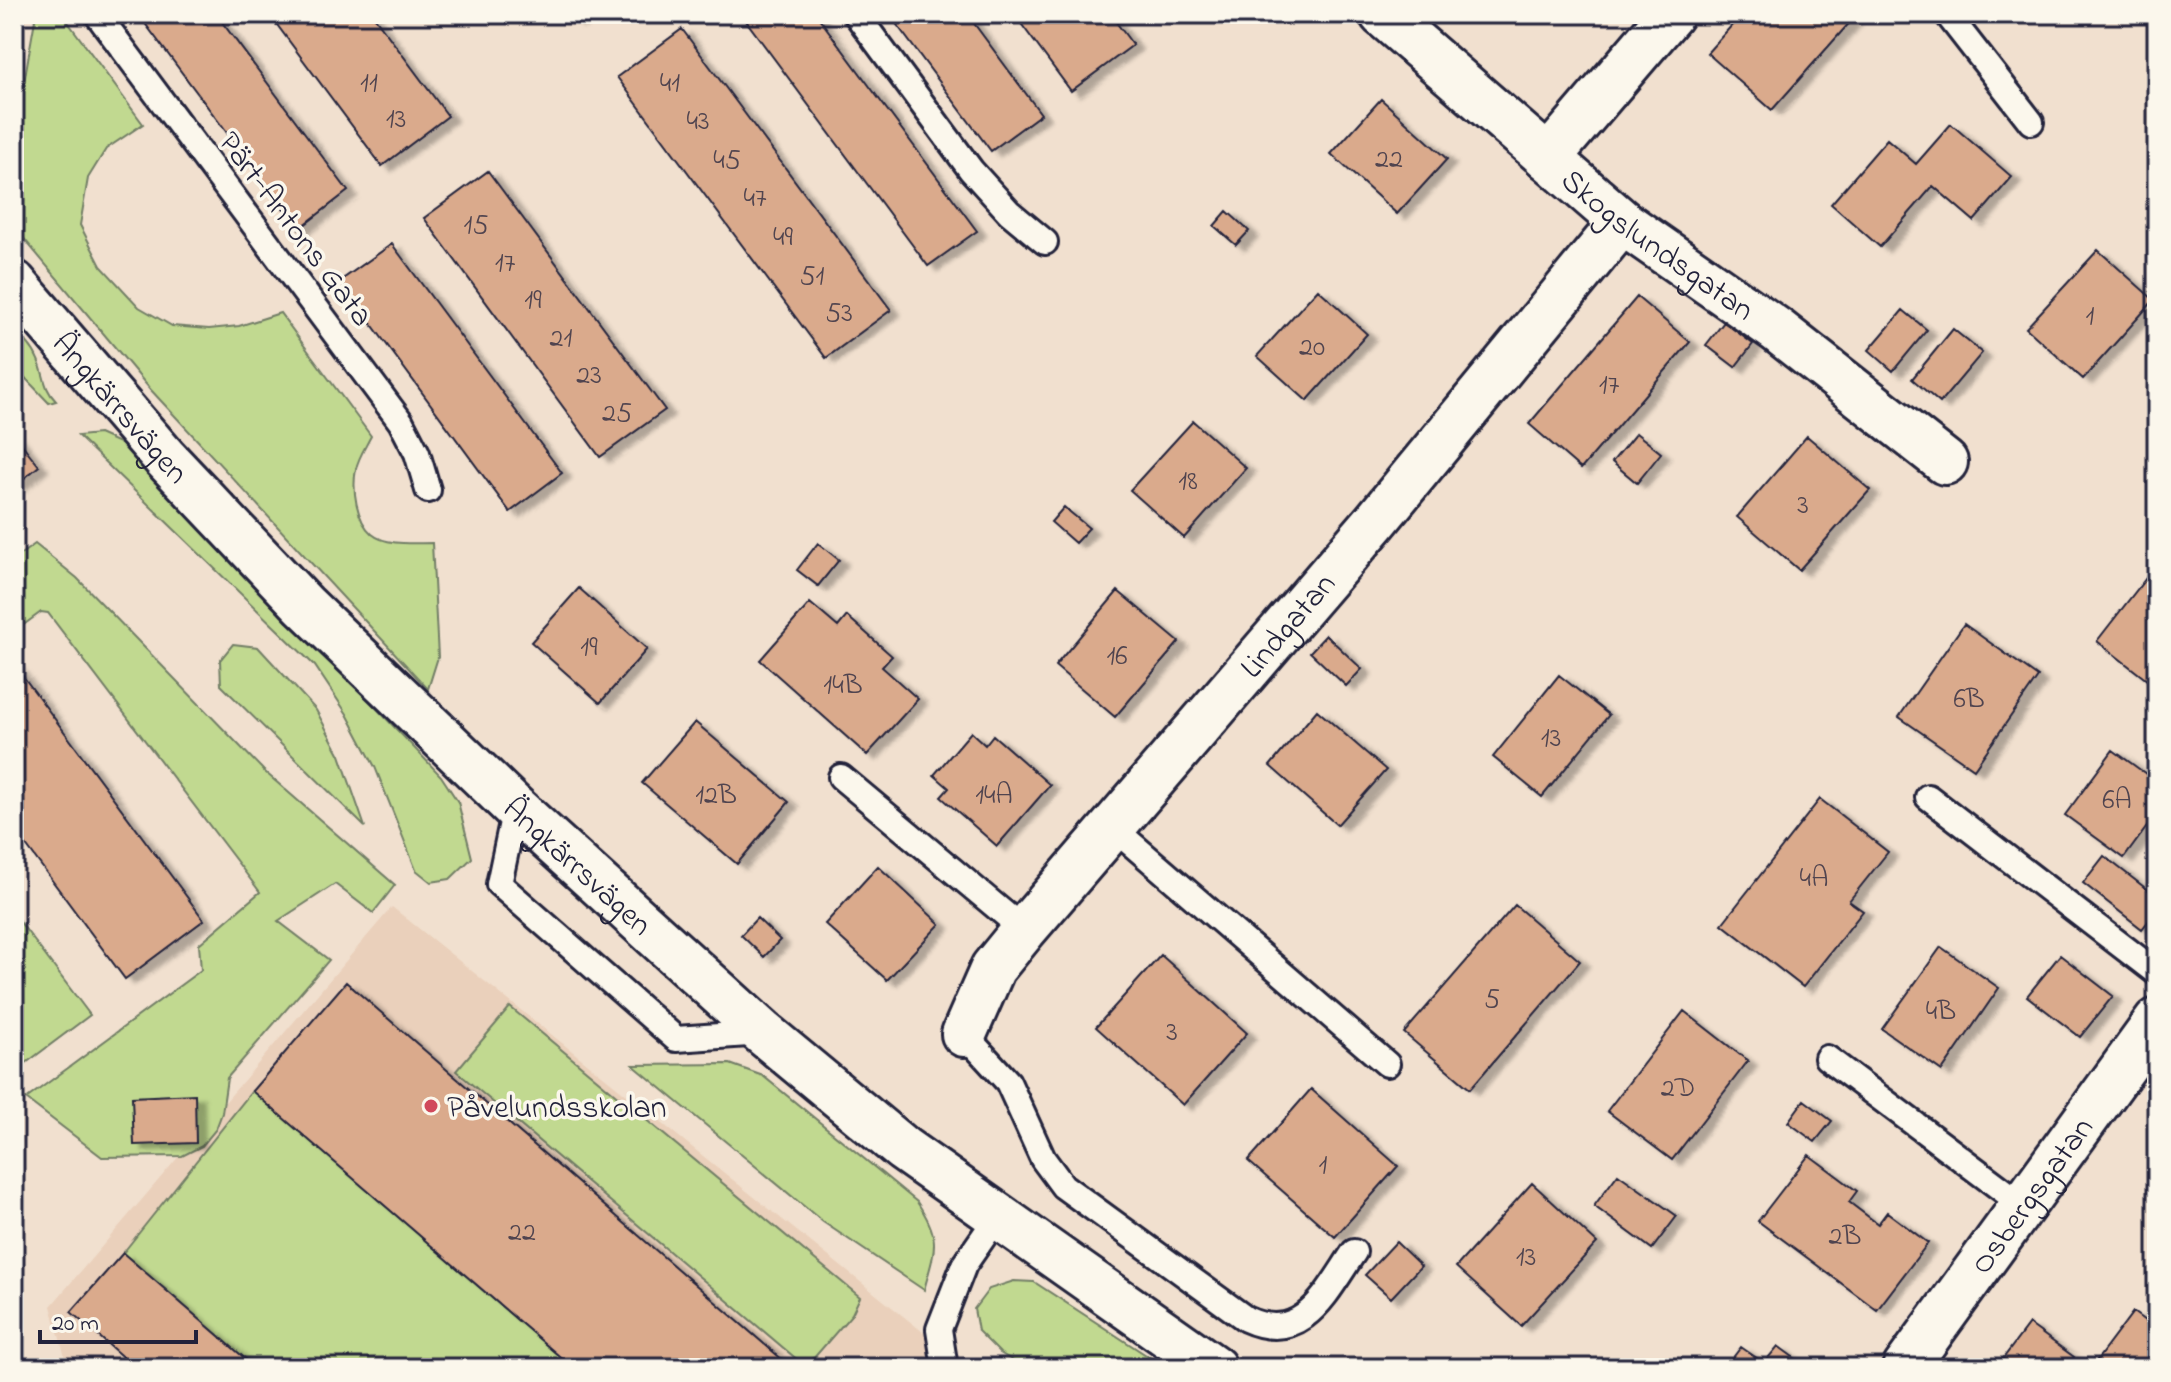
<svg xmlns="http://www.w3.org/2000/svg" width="2171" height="1382" font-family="'Indie Flower',sans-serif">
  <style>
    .built { fill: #ead0bb }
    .green { fill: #c1d990; stroke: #727e66; stroke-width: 2 }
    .building { fill: #daaa8c; stroke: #22223b; stroke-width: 2; filter: url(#shadow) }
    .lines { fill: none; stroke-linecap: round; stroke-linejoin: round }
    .lane-casing { stroke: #22223b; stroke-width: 30 }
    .street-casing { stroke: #22223b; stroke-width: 50 }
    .secondary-casing { stroke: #22223b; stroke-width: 50 }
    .lane { stroke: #fbf7ec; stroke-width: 24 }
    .street { stroke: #fbf7ec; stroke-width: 44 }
    .secondary { stroke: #fbf7ec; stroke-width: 44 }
    .poi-dot { fill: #d1495b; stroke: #fbf7ec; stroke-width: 3 }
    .labels { text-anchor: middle; stroke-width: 7; stroke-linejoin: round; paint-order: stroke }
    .number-label { font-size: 28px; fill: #50444f }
    .street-label { font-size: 32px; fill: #22223b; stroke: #fbf7ec }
    .poi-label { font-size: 32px; fill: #22223b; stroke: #fbf7ec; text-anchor: start }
  </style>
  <defs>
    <filter id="shadow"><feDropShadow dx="9" dy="5" stdDeviation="2" flood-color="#0004"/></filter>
  </defs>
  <rect width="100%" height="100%" fill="#f1e0cf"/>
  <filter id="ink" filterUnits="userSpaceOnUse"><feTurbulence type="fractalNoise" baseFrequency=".0125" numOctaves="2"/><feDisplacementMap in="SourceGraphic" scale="16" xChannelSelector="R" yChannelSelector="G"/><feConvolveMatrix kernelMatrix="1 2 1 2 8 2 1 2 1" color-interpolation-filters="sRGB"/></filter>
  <g filter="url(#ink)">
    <path class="built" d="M 392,907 L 968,1368 L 68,1368 L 51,1306 Z"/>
    <path class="green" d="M 36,14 L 62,14 L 143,124 L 106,149 L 88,178 L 80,225 L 101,266 L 139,307 L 172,326 L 209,329 L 239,326 L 280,313 L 371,436 C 366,446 358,458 356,469 C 352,489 356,520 372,534 C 386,546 414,543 432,543 L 438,657 L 428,689 L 150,389 L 20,234 C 0,194 28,62 36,14 Z
      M 14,330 C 24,339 33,347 38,360 C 45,375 43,388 56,401 L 49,403 L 14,366 Z
      M 99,434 L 126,446 L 441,776 L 458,802 L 472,858 L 450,879 L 431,882 L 416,870 L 375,767 L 347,714 L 315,666 L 78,436 Z
      M 35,544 L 77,578 L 265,772 L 395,885 L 373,913 L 335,884 L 278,921 L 329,960 L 227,1078 L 222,1113 L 216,1129 L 202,1146 L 182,1156 L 102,1157 L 26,1099 L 201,970 L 199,944 L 260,892 L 48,613 L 41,612 L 14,632 L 14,559 Z
      M 233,644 L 258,647 L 316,710 L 340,755 L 365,827 L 221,685 L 220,660 Z
      M 14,914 L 90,1015 L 14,1072 Z
      M 510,1007 L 860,1297 L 852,1314 L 806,1367 L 456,1071 Z
      M 730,1064 L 763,1076 L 917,1202 C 942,1239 935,1249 924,1290 L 823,1222 L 633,1065 Z
      M 252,1091 L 573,1368 L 256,1368 L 123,1253 Z
      M 1014,1281 L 1034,1282 L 1166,1368 L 1025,1368 L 1000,1353 L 978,1331 L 974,1309 L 989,1289 Z"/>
    <path class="building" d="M 138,14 L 216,14 L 348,191 L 299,229 Z
      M 269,14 L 372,14 L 448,116 L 382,166 Z
      M 569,14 L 587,14 L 575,22 Z
      M 741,14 L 816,14 L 977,231 L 928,266 Z
      M 889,14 L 967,14 L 1041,114 L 991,151 Z
      M 1014,14 L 1110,14 L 1133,45 L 1071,91 Z
      M 1742,14 L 1845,14 L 1852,20 L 1772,110 L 1707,53 Z
      M 682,29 L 891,310 L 826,358 L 617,77 Z
      M 1381,99 L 1447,159 L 1397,214 L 1331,154 Z
      M 1951,124 L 2012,177 L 1974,221 L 1933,186 L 1880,247 L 1831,204 L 1887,139 L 1916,164 Z
      M 488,171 L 665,410 L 600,457 L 424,218 Z
      M 1227,211 L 1249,231 L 1236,245 L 1214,226 Z
      M 392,244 L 562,473 L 510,512 L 340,281 Z
      M 2098,250 L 2154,300 L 2083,379 L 2026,328 Z
      M 1318,289 L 1367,334 L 1307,401 L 1257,356 Z
      M 1637,297 L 1690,342 L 1581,469 L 1529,424 Z
      M 1903,310 L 1927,330 L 1893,371 L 1869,350 Z
      M 1724,322 L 1753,344 L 1735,367 L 1706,345 Z
      M 1953,329 L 1982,353 L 1940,403 L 1912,379 Z
      M 1193,421 L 1246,468 L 1184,538 L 1130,490 Z
      M 1636,433 L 1661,453 L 1637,483 L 1612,462 Z
      M 14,434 L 39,466 L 15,486 L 14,485 Z
      M 1807,436 L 1870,490 L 1799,570 L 1737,517 Z
      M 1064,507 L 1089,528 L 1075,543 L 1051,522 Z
      M 818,543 L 839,560 L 818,586 L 797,570 Z
      M 2157,564 L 2157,688 L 2097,641 Z
      M 579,588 L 647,649 L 600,703 L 531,642 Z
      M 1118,591 L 1179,642 L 1115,717 L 1055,666 Z
      M 810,603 L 838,627 L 847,616 L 892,656 L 882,667 L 918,699 L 867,755 L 760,660 Z
      M 1964,624 L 2038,677 L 1974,769 L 1899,717 Z
      M 1326,635 L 1362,669 L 1346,686 L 1310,652 Z
      M 14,664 L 204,920 L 125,979 L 14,829 Z
      M 1559,675 L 1609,715 L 1542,797 L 1493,757 Z
      M 1317,710 L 1386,770 L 1337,825 L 1270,766 Z
      M 695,722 L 789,802 L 737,864 L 642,783 Z
      M 971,732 L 985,745 L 993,735 L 1050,785 L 997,846 L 941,797 L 949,788 L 934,775 Z
      M 2113,750 L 2157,782 L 2157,813 L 2124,858 L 2065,815 Z
      M 1820,799 L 1888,852 L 1849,901 L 1863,911 L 1803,987 L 1722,924 Z
      M 2104,856 L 2157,897 L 2157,910 L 2142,929 L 2083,883 Z
      M 878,866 L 940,924 L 887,980 L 825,924 Z
      M 1515,905 L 1580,961 L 1470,1089 L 1404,1033 Z
      M 757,918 L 780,940 L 764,957 L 741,935 Z
      M 1941,947 L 1999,988 L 1942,1071 L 1882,1029 Z
      M 1161,955 L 1247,1033 L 1183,1105 L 1096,1027 Z
      M 2060,955 L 2113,996 L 2080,1037 L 2027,996 Z
      M 346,982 L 453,1075 L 792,1368 L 573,1368 L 252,1091 Z
      M 1684,1011 L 1748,1061 L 1672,1160 L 1607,1111 Z
      M 1311,1089 L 1398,1166 L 1335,1237 L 1248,1161 Z
      M 195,1094 L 196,1143 L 134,1145 L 132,1097 Z
      M 1804,1100 L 1832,1121 L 1815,1142 L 1788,1122 Z
      M 1809,1155 L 1857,1191 L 1849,1202 L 1878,1224 L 1887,1212 L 1928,1243 L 1877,1310 L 1758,1221 Z
      M 1618,1174 L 1677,1216 L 1652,1249 L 1594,1206 Z
      M 1532,1183 L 1597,1243 L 1521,1326 L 1456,1267 Z
      M 1396,1242 L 1421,1266 L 1391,1298 L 1365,1275 Z
      M 123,1253 L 256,1368 L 135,1368 L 71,1312 Z
      M 2133,1312 L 2157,1330 L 2157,1368 L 2091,1368 Z
      M 2029,1324 L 2074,1357 L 2066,1368 L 1996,1368 Z
      M 1778,1346 L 1808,1368 L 1725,1368 L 1741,1347 L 1764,1363 Z"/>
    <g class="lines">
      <g class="lane-casing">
        <path id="lane" d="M 97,14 L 401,422 L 417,453 L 428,490
          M 856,14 L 971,170 L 1009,212 L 1045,242
          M 1947,14 L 2031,122
          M 841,777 L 1024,930
          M 1928,797 L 2157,973
          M 515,808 L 499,884 L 676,1039 L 763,1033
          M 1112,827 L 1387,1064
          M 964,1034 L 1008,1082 L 1043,1159 L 1063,1186 L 1246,1319 C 1303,1345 1326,1293 1354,1252
          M 1827,1058 L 2024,1206
          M 945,1368 L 939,1329 L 964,1265 L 998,1216"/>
      </g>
      <g class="street-casing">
        <g id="street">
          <path id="s1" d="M 1382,14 L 1622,222 L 1777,330 L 1945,462"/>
          <path d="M 1548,158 L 1671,14"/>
          <path id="s2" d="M 964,1034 L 993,968 L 1024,930 L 1375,522 L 1622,222"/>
          <path id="s3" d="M 1905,1368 L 2157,1021"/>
        </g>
      </g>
      <g class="secondary-casing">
        <g id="secondary">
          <path id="s4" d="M 14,283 L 164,457 L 304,605 L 515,808 L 763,1033 L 903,1149 L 1214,1368"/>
        </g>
      </g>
      <use href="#lane" class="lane"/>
      <use href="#street" class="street"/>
      <use href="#secondary" class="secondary"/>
    </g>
  </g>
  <circle class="poi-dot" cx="431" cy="1106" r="8"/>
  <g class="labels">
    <g class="number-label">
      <text x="369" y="91">11</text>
      <text x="670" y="91">41</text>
      <text x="396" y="127">13</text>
      <text x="698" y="129">43</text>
      <text x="1389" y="167">22</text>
      <text x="727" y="168">45</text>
      <text x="755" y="206">47</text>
      <text x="476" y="233">15</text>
      <text x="783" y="245">49</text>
      <text x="505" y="271">17</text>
      <text x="812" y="284">51</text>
      <text x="533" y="308">19</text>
      <text x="839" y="321">53</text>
      <text x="2090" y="324">1</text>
      <text x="561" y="346">21</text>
      <text x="1312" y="355">20</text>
      <text x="589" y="383">23</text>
      <text x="1609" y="393">17</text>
      <text x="617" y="421">25</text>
      <text x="1188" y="489">18</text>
      <text x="1803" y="513">3</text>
      <text x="589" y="655">19</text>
      <text x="1117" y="664">16</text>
      <text x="843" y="693">14B</text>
      <text x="1969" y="707">6B</text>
      <text x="1551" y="746">13</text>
      <text x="716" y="803">12B</text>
      <text x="994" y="803">14A</text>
      <text x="2117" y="808">6A</text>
      <text x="1814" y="886">4A</text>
      <text x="1492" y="1007">5</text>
      <text x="1941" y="1019">4B</text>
      <text x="1172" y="1040">3</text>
      <text x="1678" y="1096">2D</text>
      <text x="1323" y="1173">1</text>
      <text x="522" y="1240">22</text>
      <text x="1845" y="1244">2B</text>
      <text x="1526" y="1265">13</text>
    </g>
    <g class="street-label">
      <text transform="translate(297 228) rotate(53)" y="11">Pärt-Antons Gata</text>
      <text dy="11" stroke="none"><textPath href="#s1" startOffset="360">Skogslundsgatan</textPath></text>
      <text dy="11" stroke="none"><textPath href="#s4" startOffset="164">Ängkärrsvägen</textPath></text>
      <text dy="11" stroke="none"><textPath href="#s2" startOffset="524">Lindgatan</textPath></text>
      <text dy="11" stroke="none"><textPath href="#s4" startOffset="812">Ängkärrsvägen</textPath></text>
      <text dy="11" stroke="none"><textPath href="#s3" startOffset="214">Osbergsgatan</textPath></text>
    </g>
    <g class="poi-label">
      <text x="447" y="1117">Påvelundsskolan</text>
    </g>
  </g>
  <rect width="2171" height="1382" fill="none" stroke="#fbf7ec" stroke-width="48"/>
  <rect x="24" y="24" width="2123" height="1334" fill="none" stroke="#22223b" stroke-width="3" filter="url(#ink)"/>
  <path d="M40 1330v12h156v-12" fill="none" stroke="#22223b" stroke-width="4"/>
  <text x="52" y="1330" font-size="24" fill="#22223b" stroke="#fbf7ec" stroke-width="6" paint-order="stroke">20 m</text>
</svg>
